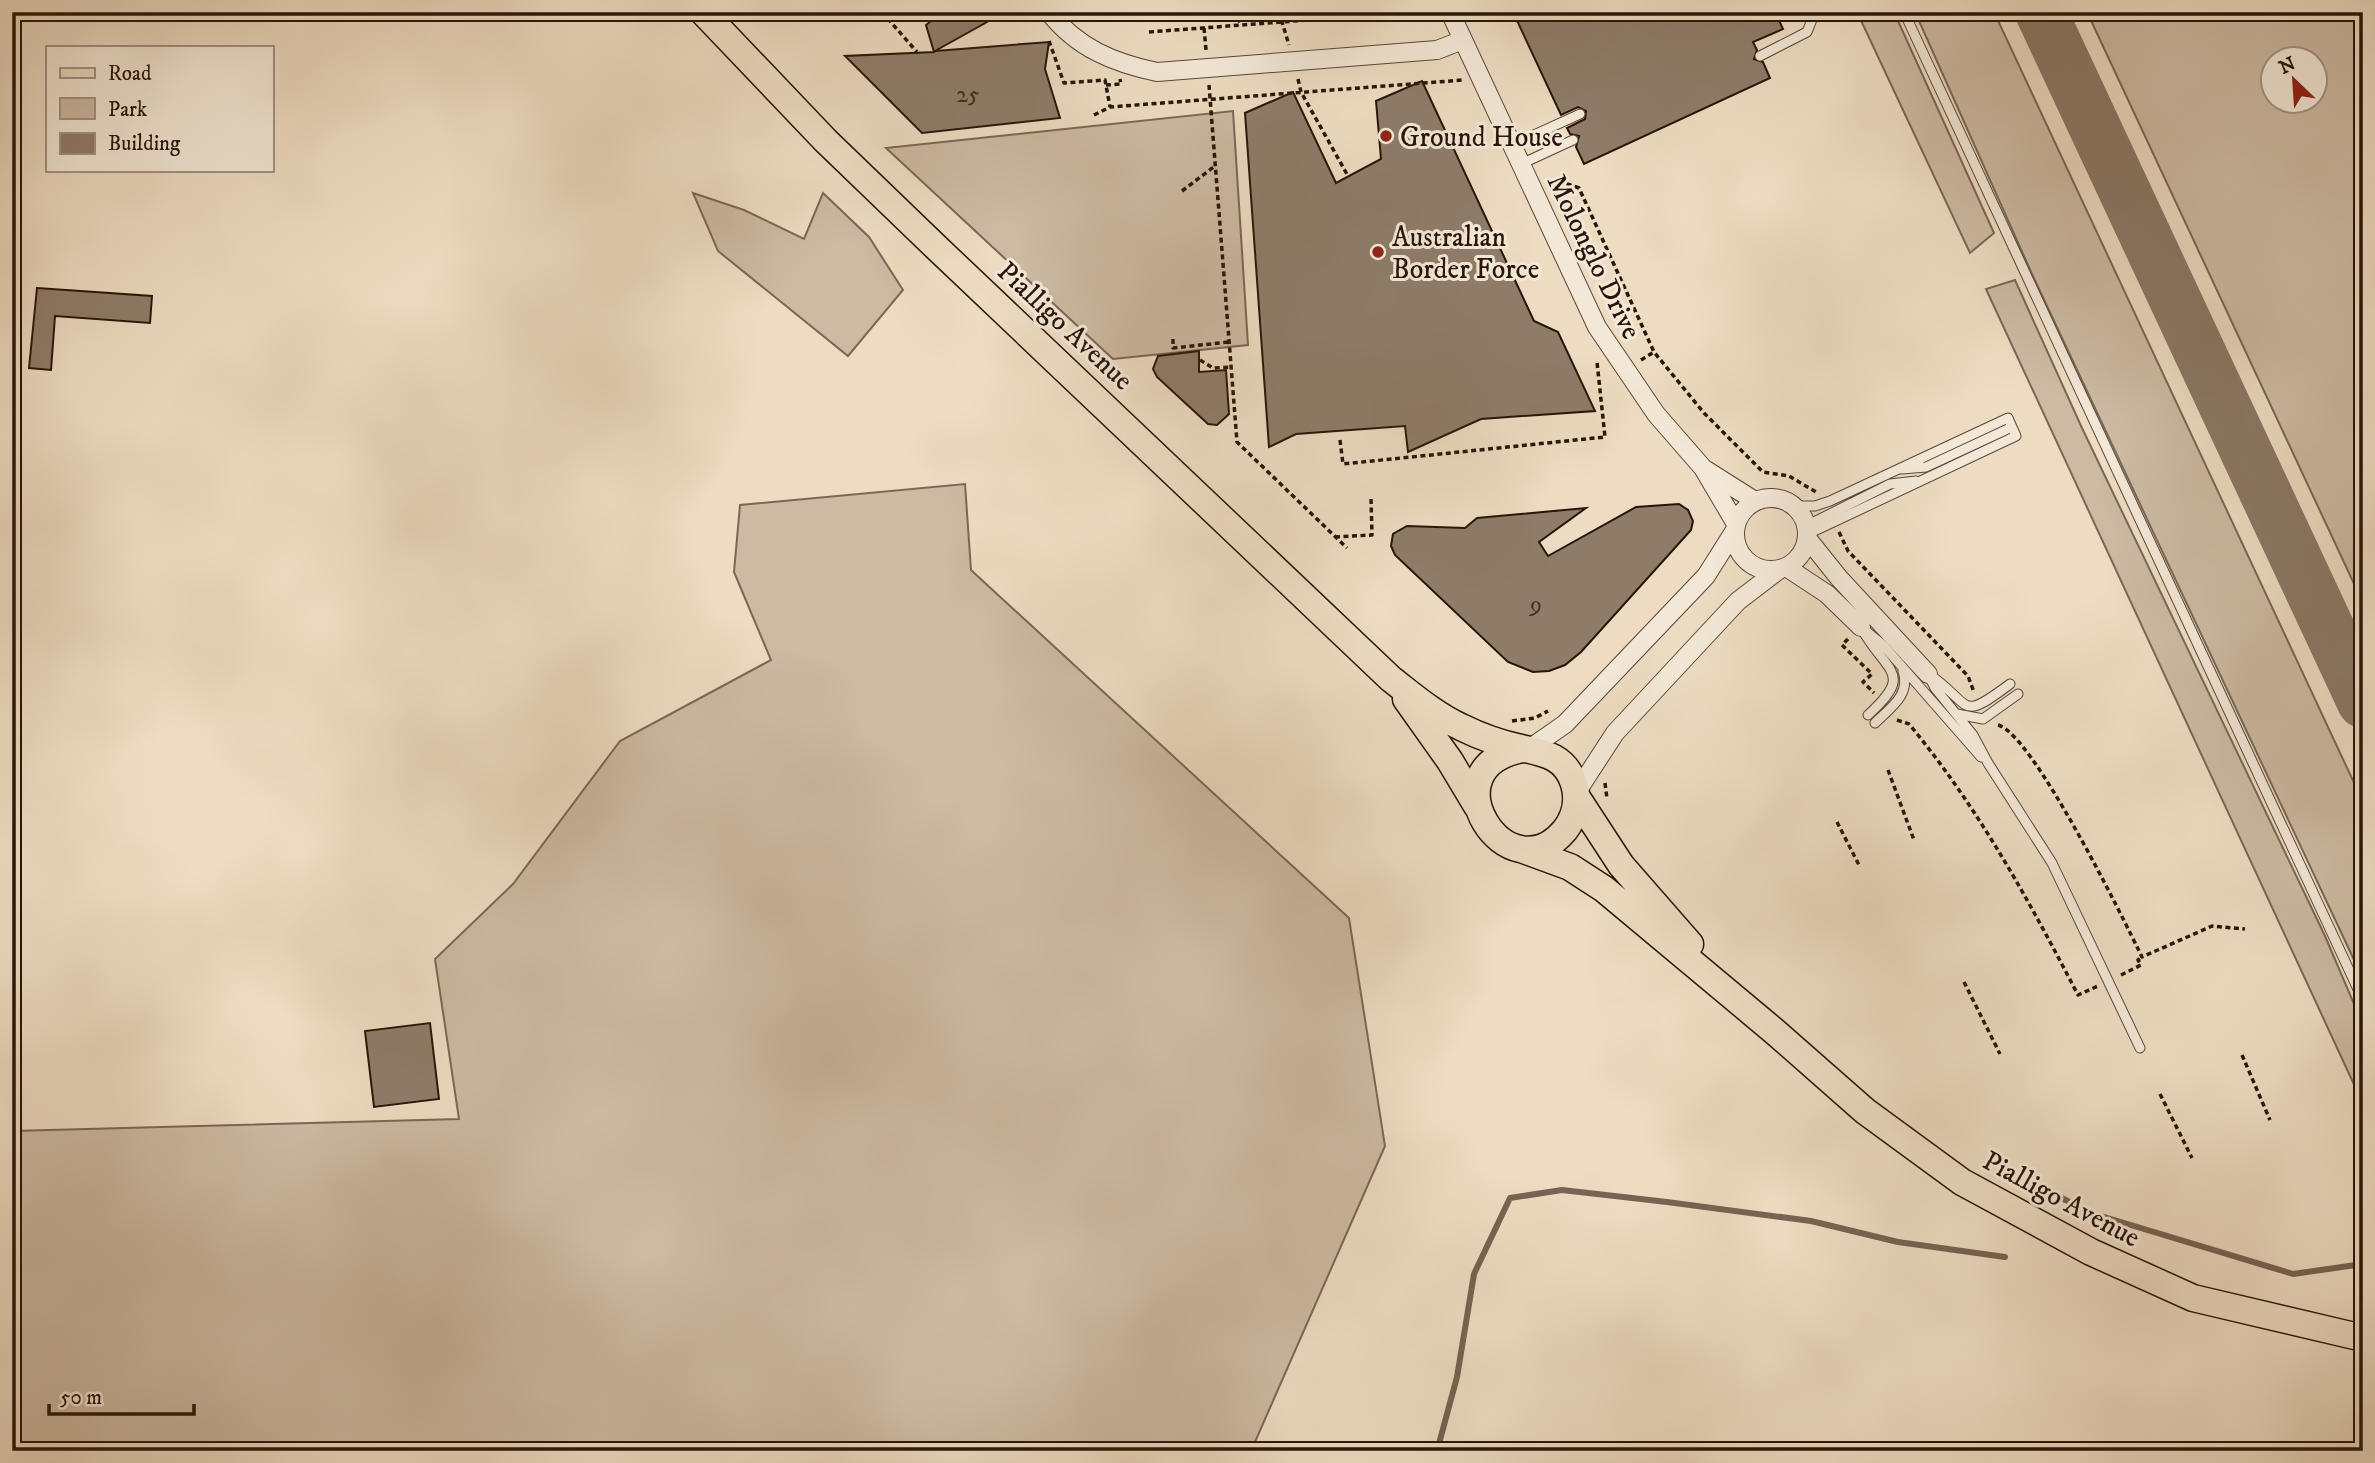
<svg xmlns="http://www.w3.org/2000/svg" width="2375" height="1463" font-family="'IM FELL DW Pica',serif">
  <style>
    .green { fill: #ccbaa3; stroke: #7a6756; stroke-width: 2; fill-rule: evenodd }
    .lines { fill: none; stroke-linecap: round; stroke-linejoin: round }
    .stream { stroke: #766352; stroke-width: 6 }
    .taxiway { stroke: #8a7866; stroke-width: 52 }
    .building { fill: #8e7c69; stroke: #281409; stroke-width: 2 }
    .service-casing { stroke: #594637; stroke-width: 11 }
    .minor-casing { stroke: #594637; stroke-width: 20 }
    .primary-casing { stroke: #281409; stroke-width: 29 }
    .path { stroke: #281409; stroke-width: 3.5; stroke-dasharray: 5 3.5; stroke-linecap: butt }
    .service { stroke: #f3e8d7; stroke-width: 9 }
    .minor { stroke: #f3e8d7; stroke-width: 18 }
    .primary { stroke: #eddcc2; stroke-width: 26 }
    .poi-dot { fill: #8f2418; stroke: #f3e8d7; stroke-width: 2.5 }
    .labels { text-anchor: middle; stroke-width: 6; stroke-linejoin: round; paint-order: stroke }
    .number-label { font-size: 24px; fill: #422e21 }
    .poi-label { font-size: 28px; fill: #281409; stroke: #f3e8d7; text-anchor: start }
    .street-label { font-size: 28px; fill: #281409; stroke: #f3e8d7 }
  </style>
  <rect width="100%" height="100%" fill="#eddcc2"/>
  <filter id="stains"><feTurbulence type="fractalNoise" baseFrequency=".00286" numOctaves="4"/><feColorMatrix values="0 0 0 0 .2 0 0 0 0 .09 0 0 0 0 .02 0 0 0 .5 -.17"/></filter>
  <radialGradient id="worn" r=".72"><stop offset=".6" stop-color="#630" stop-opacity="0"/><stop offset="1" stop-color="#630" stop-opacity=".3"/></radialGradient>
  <path class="green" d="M 1857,12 L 1894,12 L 1994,233 L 1970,253 Z
    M 1915,12 L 1994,12 L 2363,802 L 2363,979 L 2032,274 Z
    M 2087,12 L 2363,12 L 2363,603 ZM 2274,60 L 2316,60 L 2316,102 L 2274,102 Z
    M 1233,111 L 1248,345 L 1113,359 L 886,148 Z
    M 693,193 L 744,210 L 804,239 L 823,193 L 869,237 L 903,290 L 848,356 L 718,251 Z
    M 2015,280 L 2082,428 L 2325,936 L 2363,1025 L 2363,1104 L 1986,289 Z
    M 965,484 L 971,570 L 1349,918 L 1385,1146 L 1251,1451 L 12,1451 L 12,1131 L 459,1119 L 435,959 L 513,884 L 620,741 L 771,660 L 734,572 L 740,505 Z"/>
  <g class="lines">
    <path class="stream" d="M 2044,1199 L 2048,1191 L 2091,1213 L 2293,1274 L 2363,1264
      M 1437,1451 L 1457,1377 L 1474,1274 L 1510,1198 L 1562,1190 L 1667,1202 L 1811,1221 L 1898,1242 L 2005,1257"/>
    <path class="taxiway" d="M 2041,12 L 2363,702"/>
  </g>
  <path class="building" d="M 942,12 L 978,12 L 987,22 L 935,51 L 1049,42 L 1045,69 L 1060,118 L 922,133 L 845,56 L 934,52 L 926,25 Z
    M 1513,12 L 1775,12 L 1783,29 L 1753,42 L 1757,50 L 1754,59 L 1763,62 L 1770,78 L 1584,164 L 1576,147 L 1579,136 L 1570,134 L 1567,128 L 1585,119 L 1586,111 L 1578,107 L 1561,115 Z
    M 1422,81 L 1534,321 L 1558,332 L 1595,411 L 1481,419 L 1408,452 L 1405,426 L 1296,434 L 1269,447 L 1245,113 L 1293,92 L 1336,183 L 1381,159 L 1376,101 Z
    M 37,288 L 152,296 L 150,323 L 55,316 L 51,370 L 29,368 Z
    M 1199,351 L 1199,372 L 1226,370 L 1229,414 L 1217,425 L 1208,424 L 1157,377 L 1153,369 L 1158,356 Z
    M 1679,504 L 1688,510 L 1693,521 L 1691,530 L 1581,652 L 1565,665 L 1549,671 L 1533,672 L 1508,662 L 1395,555 L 1391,546 L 1393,534 L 1407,526 L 1465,528 L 1477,518 L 1586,508 L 1539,542 L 1548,556 L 1636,507 Z
    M 430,1023 L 439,1099 L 374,1107 L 365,1031 Z"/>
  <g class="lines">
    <g class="service-casing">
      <path id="service" d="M 1904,12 L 2363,1000
        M 1760,56 L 1807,32 L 1815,12
        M 1512,145 L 1580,114
        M 1521,164 L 1573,140
        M 1902,469 L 1926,467 L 2012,427
        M 1794,506 L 1815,506 L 1830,501 L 2008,418 L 2016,436 L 1808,534
        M 1806,526 L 1890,484 L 1916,481
        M 1861,627 L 1883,645 L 1981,757
        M 1863,631 C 1888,674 1914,673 1868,715
        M 1928,674 L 1935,688 L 1973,735 L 1988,763 L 2052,863 L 2140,1048
        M 1930,675 C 1973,705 1958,723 2010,684
        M 1957,714 L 1983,719 L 2018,694
        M 1875,723 C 1890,708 1911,695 1903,671"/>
    </g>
    <g class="minor-casing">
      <path id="minor" d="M 1049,12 C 1077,48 1114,63 1157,72 L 1437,50 L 1463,40
        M 1450,12 L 1597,327 L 1656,414 L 1703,468 L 1736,524
        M 1706,470 L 1755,501
        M1735 534a36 36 0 1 1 72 0a36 36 0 1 1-72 0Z
        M 1807,538 L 1839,578 L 1928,674
        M 1786,567 L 1827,594 L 1861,627
        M 1529,749 L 1565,724 L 1706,576 L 1735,530
        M 1576,793 L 1615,733 L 1738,601 L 1780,569"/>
    </g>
    <g class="primary-casing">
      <path id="primary" d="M 703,12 L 826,141 L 936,247 L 1391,679 C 1413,696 1435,715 1461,727 C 1479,736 1502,744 1521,748 C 1545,753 1566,757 1574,784 C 1579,800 1575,817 1565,830 C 1508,899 1423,767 1523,749
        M 1406,699 L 1450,761 L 1477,806
        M 1576,796 L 1621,865 L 1690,944
        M 1521,849 L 1570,867 L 1604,889 L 1774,1031 L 1865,1111 L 1962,1182 L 2091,1252 L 2193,1298 L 2363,1338"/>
    </g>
    <path class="path" d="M 882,12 L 917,52
      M 1231,12 L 1242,24
      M 1279,12 L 1289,45
      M 979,13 L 979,12
      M 1204,28 L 1206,50
      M 1149,32 L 1414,12
      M 1049,41 L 1064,83 L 1105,80 L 1110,107
      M 1298,79 L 1301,92 L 1348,176
      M 1106,85 L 1121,84 L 1120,79
      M 1209,85 L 1237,442 L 1347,548
      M 1094,115 L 1110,107 L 1463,80
      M 1550,182 L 1562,182 L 1579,188 L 1654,352 L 1704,413 L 1763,472 L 1789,476 L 1816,492
      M 1182,191 L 1215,166
      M 1173,339 L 1173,348 L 1229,342
      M 1200,360 L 1213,368 L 1231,367
      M 1641,360 L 1654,352
      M 1340,440 L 1343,464 L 1605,437 L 1597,362
      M 1839,532 L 1848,551 L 1968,676 L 1974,692
      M 1335,537 L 1372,535 L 1371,498
      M 1848,639 L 1842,645 L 1872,674 L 1863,682 L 1874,693
      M 1897,720 L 1909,724 C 1978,807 2028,899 2078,995 L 2098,986
      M 1512,721 L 1535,718 L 1548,711
      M 1998,725 C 2032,733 2123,918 2142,957 L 2212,926 L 2245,929
      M 1888,770 L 1914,840
      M 1605,783 L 1607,799
      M 1837,822 L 1859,865
      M 2121,975 L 2141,965 L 2138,960 L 2142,957
      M 1964,982 L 2000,1054
      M 2242,1055 L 2270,1120
      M 2160,1094 L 2192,1158"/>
    <use href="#service" class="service"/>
    <use href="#minor" class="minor"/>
    <use href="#primary" class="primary"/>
  </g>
  <g class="poi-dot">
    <circle cx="1386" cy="136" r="7"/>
    <circle cx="1378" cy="252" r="7"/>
  </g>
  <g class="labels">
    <g class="number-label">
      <text x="968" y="102">25</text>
      <text x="1536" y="612">9</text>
    </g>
    <g class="poi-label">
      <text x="1400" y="146">Ground House</text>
      <text x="1392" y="246">Australian<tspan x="1392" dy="32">Border Force</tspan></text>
    </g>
    <g class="street-label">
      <text transform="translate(1595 256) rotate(64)" y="10">Molonglo Drive</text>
      <text transform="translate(1066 325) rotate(43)" y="10">Pialligo Avenue</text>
      <text transform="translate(2062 1198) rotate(28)" y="10">Pialligo Avenue</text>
    </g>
  </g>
  <rect width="2375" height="1463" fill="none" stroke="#eddcc2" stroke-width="42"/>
  <rect x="14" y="14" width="2347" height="1435" fill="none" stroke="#281409" stroke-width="3.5"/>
  <rect x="21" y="21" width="2333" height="1421" fill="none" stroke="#281409" stroke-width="2"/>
  <rect x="46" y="46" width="228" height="126" fill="#f3e8d7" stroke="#a29385" stroke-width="2"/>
  <rect x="60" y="68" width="35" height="10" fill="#eddcc2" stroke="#a29385" stroke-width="2"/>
  <text x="108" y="80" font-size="21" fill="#281409">Road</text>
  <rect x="60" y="98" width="35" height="21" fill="#ccbaa3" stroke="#a29385" stroke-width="2"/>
  <text x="108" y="116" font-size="21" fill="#281409">Park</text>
  <rect x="60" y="133" width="35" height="21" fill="#8e7c69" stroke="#a29385" stroke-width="2"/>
  <text x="108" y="150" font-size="21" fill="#281409">Building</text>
  <g transform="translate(2294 80) rotate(335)"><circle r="33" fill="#f3e8d7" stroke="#a29385" stroke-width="2"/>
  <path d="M0-5L12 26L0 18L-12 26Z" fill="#8f2418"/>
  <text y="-10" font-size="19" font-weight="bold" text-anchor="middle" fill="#281409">N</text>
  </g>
  <path d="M49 1404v10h145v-10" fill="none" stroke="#281409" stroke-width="3.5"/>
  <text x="60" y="1404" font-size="21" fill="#281409" stroke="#f3e8d7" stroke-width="5" paint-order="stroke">50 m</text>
  <rect width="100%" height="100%" filter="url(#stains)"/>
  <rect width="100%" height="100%" fill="url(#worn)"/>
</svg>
